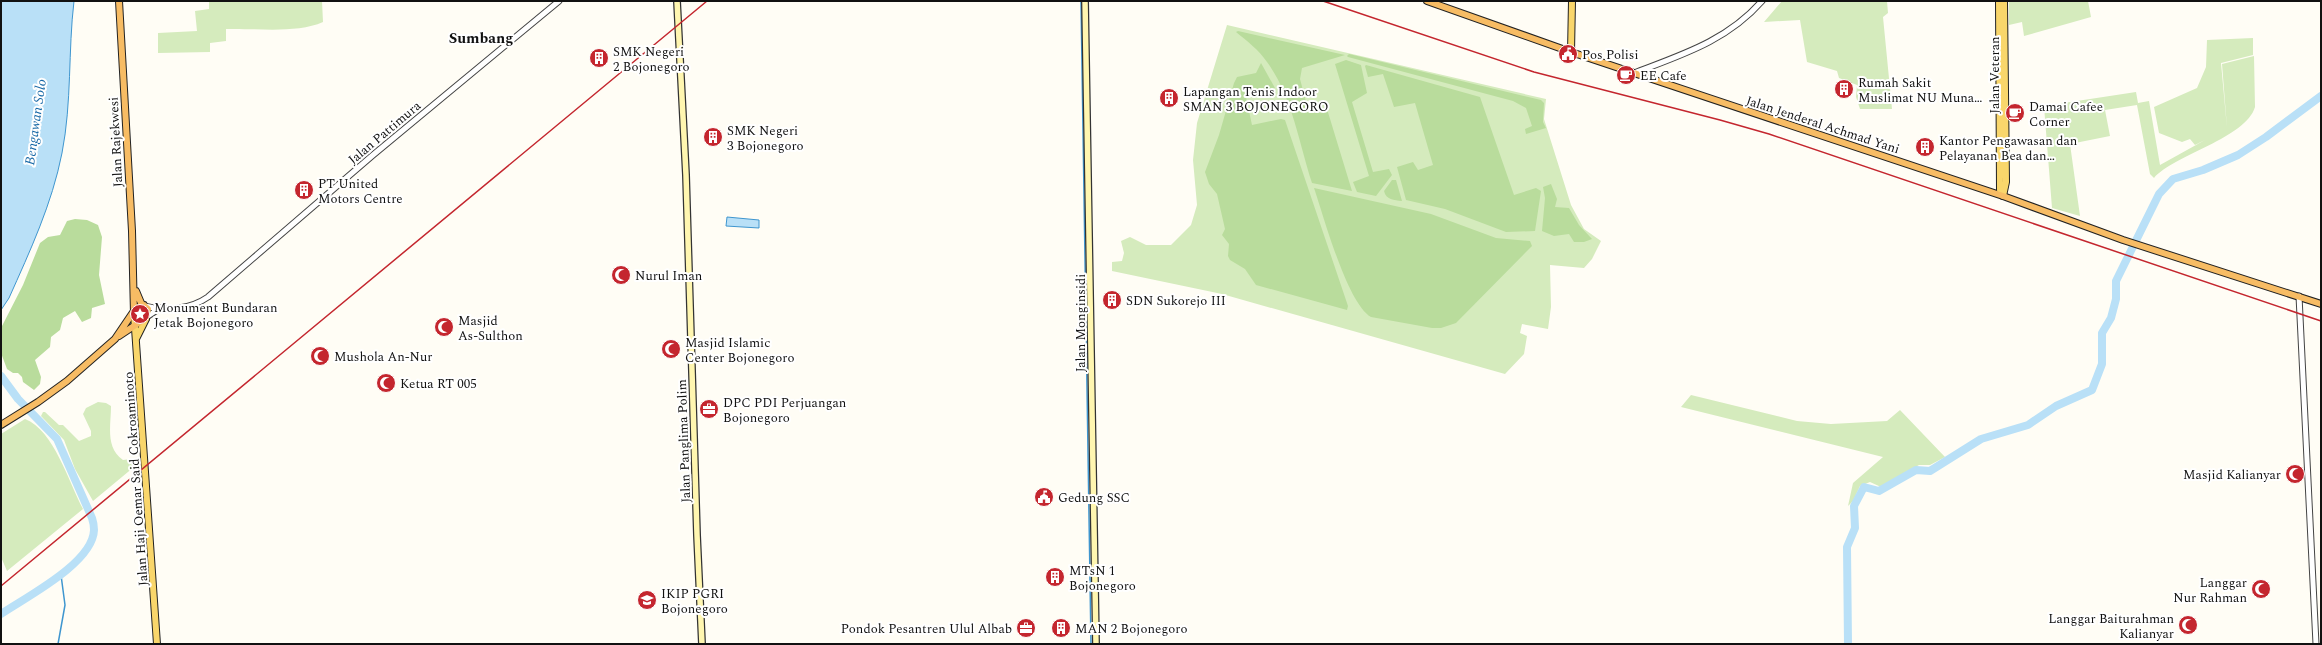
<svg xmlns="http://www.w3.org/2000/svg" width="2322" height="645" font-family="Spectral,serif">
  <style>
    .green { fill: #d5ebbd }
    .forest { fill: #b9dc9c }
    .water { fill: #b9e0f7; stroke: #3f96cf }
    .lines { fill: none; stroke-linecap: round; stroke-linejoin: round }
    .stream { stroke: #3f96cf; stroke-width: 1.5 }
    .river { stroke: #b9e0f7; stroke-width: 8 }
    .tertiary-casing { stroke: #444; stroke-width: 7 }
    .secondary-casing { stroke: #333; stroke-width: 8 }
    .primary-casing { stroke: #222; stroke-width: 8 }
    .trunk-casing { stroke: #222; stroke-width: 8 }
    .tertiary { stroke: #fff; stroke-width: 5 }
    .secondary { stroke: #fff6b0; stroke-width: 5.5 }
    .primary { stroke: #f9d66b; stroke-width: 6 }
    .trunk { stroke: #f7bc64; stroke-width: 6 }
    .rail { stroke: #c4262e; stroke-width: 1.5 }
    .labels { text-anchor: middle; stroke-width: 4; stroke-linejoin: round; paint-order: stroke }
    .poi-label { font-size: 13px; fill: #111; stroke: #fff; text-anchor: start }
    .street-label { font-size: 13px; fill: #111; stroke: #fff }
    .water-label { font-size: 14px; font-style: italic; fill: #1768a6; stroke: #fff }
    .quarter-label { font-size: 15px; font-weight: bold; fill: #111; stroke: #fff }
  </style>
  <rect width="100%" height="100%" fill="#fffdf5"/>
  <path class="green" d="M 209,1 L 322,1 L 323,22 C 296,34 255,28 226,29 L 226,41 L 210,43 L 210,52 L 158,53 L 158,33 L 197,31 L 195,11 L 209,9 Z
    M 1782,1 L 1887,1 L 1888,13 L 1883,17 L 1892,109 L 1860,109 L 1856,97 L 1857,85 L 1839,78 L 1837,71 L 1807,62 L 1800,20 L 1764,22 Z
    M 2009,1 L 2088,1 L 2091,17 L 2024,36 L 2022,22 L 2009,25 Z
    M 1227,25 L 1546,99 L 1544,119 L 1571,205 L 1584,229 L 1601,241 L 1592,259 L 1584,268 L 1550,265 L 1551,307 L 1548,329 L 1522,324 L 1520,333 L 1527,336 L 1524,354 L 1505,374 L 1222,294 L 1112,271 L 1112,262 L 1122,261 L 1124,253 L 1121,241 L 1130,237 L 1146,245 L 1171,245 L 1191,225 L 1197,205 L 1193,160 L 1197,123 Z
    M 2253,38 L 2253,55 L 2221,63 L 2227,128 L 2222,64 L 2254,56 L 2255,107 C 2246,138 2174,155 2154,178 L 2150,174 L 2137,105 L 2105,110 L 2110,136 L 2070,144 L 2080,216 L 2052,208 L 2044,106 L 2136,92 L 2138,103 L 2149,101 L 2160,165 L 2205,140 L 2195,145 L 2190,139 L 2182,142 L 2159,133 L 2154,107 L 2197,88 L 2206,67 L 2207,40 Z
    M 1691,395 L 1797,421 L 1831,424 L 1887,421 L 1900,410 L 1945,457 L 1930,465 L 1919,465 L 1881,487 L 1870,482 L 1860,486 L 1853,501 L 1848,506 L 1853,483 L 1883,457 L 1681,407 Z
    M 98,402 L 106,403 L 111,406 C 111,426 105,447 123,460 L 139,458 L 140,462 L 93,501 L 75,469 L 64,440 L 41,416 L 43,412 L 45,412 L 59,425 L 63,425 L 79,441 L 91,436 L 91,431 L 83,414 L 86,408 Z
    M 25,419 C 54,430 69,483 83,509 L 7,571 L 1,557 L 1,434 Z"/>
  <path class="forest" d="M 1238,31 L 1345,55 L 1302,68 L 1300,79 L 1309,113 L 1327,109 L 1352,191 L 1312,183 C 1299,143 1292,96 1267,62 C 1259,50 1247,41 1236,32 Z
    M 1349,54 L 1541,100 L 1544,103 L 1543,122 L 1546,128 L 1526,134 L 1525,129 L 1532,126 L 1526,108 L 1513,101 L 1348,57 L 1347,56 Z
    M 1346,60 L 1361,65 L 1367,93 L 1352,102 L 1373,172 L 1389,169 L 1392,175 L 1376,196 L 1357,192 L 1353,182 L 1369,176 L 1335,64 Z
    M 1261,63 L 1275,88 L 1246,97 L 1252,125 L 1281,119 L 1285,120 L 1348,306 L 1347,310 L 1256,285 L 1245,269 L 1230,260 L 1228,256 L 1229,244 L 1222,235 L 1225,229 L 1217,194 L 1209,184 L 1205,172 L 1219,135 L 1234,83 L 1237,77 L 1256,73 Z
    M 1366,65 L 1480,97 L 1514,195 L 1536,188 L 1541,191 L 1535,231 L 1506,232 L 1445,209 L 1406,200 L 1397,167 L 1413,162 L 1418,170 L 1433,165 L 1415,103 L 1394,107 L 1383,74 L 1368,77 L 1365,66 Z
    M 1392,180 L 1396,180 L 1402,201 C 1394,200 1386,200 1384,191 Z
    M 1551,184 L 1557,199 L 1555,207 L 1569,208 L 1579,225 L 1592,239 L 1584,242 L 1574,242 L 1569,234 L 1554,236 L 1542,231 L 1545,198 L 1543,187 Z
    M 1314,188 L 1431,214 L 1496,238 L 1530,241 L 1532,246 L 1456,323 L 1441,328 L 1432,328 L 1371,317 C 1347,303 1324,217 1314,188 Z
    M 75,219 L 87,220 L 98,225 L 102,237 L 99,275 L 105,304 L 92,308 L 91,318 L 82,322 L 75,311 L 63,318 L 60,330 L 51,337 L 50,347 L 35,360 L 41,377 L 40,384 L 34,390 L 23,382 L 22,377 L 18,373 L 13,373 L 7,369 L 1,353 L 1,328 L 23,285 L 40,243 L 48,237 L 60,235 L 67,221 Z"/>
  <path class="water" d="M 1,1 L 74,1 C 68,51 72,102 62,153 C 52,204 30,251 9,298 L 1,310 Z
    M 727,217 L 759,220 L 759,228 L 726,226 Z"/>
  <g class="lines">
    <path class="stream" d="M 1081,1 L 1091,644
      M 58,644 L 65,605 L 61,575"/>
    <path class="river" d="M 1,376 L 18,399 L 57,439 L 92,518 C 93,521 94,526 94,530 C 93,563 26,597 1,614
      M 1848,644 L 1847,547 L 1855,528 L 1854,506 L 1864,487 L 1879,491 L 1916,470 L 1930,471 L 1981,439 L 2028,425 L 2056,406 L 2092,390 L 2102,364 L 2102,333 L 2111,318 L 2116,299 L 2116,281 L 2159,194 L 2173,179 L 2203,170 L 2238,155 L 2266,137 L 2321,96"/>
    <g class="tertiary-casing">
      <path id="tertiary" d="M 1634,73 C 1681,55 1727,41 1762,1
        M 2299,296 L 2316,644
        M 145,306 C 165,312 191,309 208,297 L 373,155 L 559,1
        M 148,316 L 160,308"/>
    </g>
    <g class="secondary-casing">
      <path id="secondary" d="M 677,1 L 686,175 L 697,535 L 702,644
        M 1085,1 L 1096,644"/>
    </g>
    <g class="primary-casing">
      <path id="primary" d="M 1999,1 L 2000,190
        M 1571,52 L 1572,1
        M 2003,196 L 2006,182 L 2004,1
        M 134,314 L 157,644
        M 136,339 L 146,319"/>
    </g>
    <g class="trunk-casing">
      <path id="trunk" d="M 119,1 L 132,231 L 134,314 L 139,320 L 146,318
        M 1427,1 L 1571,52 L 2003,196 L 2123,240 L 2321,304
        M 119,336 L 146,318 L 148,309 L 141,303 L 136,291
        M 1,425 L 38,402 L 67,381 L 115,339 L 136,308 L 144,305"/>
    </g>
    <use href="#tertiary" class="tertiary"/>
    <use href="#secondary" class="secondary"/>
    <use href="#primary" class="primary"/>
    <use href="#trunk" class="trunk"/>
    <path class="rail" d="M 1323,1 L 1534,72 L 1720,120 L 1769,134 L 2321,321
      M 1,586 L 707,1"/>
  </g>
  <defs>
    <g id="civic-disc" transform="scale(1)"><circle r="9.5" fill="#c4262e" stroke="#fff"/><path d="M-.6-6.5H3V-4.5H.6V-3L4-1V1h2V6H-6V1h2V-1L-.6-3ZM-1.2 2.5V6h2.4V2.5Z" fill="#fff"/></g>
    <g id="building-disc" transform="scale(1)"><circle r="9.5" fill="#c4262e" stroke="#fff"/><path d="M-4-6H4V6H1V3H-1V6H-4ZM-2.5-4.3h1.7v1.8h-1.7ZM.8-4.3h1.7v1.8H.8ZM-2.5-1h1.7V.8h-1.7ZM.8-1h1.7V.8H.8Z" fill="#fff"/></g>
    <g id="cafe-disc" transform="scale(1)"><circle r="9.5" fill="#c4262e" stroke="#fff"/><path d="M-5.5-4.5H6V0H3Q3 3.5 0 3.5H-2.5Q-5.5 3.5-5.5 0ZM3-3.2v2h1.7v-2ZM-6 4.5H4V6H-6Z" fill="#fff"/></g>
    <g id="mosque-disc" transform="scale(1)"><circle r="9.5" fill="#c4262e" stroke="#fff"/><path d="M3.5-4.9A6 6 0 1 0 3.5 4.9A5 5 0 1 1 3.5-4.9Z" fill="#fff"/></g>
    <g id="sight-disc" transform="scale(1)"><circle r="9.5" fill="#c4262e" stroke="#fff"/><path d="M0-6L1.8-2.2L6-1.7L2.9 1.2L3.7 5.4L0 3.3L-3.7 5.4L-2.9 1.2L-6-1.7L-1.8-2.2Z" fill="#fff"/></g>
    <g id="office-disc" transform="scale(1)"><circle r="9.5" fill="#c4262e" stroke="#fff"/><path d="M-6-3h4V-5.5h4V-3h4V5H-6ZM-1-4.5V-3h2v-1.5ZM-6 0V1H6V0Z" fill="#fff"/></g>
    <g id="university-disc" transform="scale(1)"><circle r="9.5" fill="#c4262e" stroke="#fff"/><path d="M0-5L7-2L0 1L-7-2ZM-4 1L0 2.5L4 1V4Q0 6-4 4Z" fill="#fff"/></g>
  </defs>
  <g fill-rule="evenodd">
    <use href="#civic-disc" x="1568" y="54"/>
    <use href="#building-disc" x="599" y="58"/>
    <use href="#cafe-disc" x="1626" y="75"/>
    <use href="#building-disc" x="1844" y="89"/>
    <use href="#building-disc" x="1169" y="98"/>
    <use href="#cafe-disc" x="2015" y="113"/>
    <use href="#building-disc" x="713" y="137"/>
    <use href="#building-disc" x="1925" y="147"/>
    <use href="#building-disc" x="304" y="190"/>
    <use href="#mosque-disc" x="621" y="275"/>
    <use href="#building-disc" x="1112" y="300"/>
    <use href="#sight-disc" x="140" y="314"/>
    <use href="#mosque-disc" x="444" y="327"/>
    <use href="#mosque-disc" x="671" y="349"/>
    <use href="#mosque-disc" x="320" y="356"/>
    <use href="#mosque-disc" x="386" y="383"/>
    <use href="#office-disc" x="709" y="409"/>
    <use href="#mosque-disc" x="2295" y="474"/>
    <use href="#civic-disc" x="1044" y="497"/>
    <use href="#building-disc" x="1055" y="577"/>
    <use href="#mosque-disc" x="2261" y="589"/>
    <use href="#university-disc" x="647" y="600"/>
    <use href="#mosque-disc" x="2188" y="625"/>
    <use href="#office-disc" x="1026" y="628"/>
    <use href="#building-disc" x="1061" y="628"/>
  </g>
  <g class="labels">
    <g class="poi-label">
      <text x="613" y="56">SMK Negeri<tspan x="613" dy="15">2 Bojonegoro</tspan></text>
      <text x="1582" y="59">Pos Polisi</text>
      <text x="1640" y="80">EE Cafe</text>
      <text x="1858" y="87">Rumah Sakit<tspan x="1858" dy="15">Muslimat NU Muna…</tspan></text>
      <text x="1183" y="96">Lapangan Tenis Indoor<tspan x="1183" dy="15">SMAN 3 BOJONEGORO</tspan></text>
      <text x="2029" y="111">Damai Cafee<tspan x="2029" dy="15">Corner</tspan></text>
      <text x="727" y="135">SMK Negeri<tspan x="727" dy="15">3 Bojonegoro</tspan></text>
      <text x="1939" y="145">Kantor Pengawasan dan<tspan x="1939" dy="15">Pelayanan Bea dan…</tspan></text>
      <text x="318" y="188">PT United<tspan x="318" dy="15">Motors Centre</tspan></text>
      <text x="635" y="280">Nurul Iman</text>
      <text x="1126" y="305">SDN Sukorejo III</text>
      <text x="154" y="312">Monument Bundaran<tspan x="154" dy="15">Jetak Bojonegoro</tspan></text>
      <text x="458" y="325">Masjid<tspan x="458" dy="15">As-Sulthon</tspan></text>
      <text x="685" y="347">Masjid Islamic<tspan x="685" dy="15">Center Bojonegoro</tspan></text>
      <text x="334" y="361">Mushola An-Nur</text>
      <text x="400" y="388">Ketua RT 005</text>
      <text x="723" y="407">DPC PDI Perjuangan<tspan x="723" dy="15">Bojonegoro</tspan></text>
      <text x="2281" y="479" text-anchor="end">Masjid Kalianyar</text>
      <text x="1058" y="502">Gedung SSC</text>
      <text x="1069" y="575">MTsN 1<tspan x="1069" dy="15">Bojonegoro</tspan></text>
      <text x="2247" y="587" text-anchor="end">Langgar<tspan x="2247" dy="15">Nur Rahman</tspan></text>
      <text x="661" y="598">IKIP PGRI<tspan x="661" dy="15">Bojonegoro</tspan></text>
      <text x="2174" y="623" text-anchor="end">Langgar Baiturahman<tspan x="2174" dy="15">Kalianyar</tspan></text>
      <text x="1012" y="633" text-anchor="end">Pondok Pesantren Ulul Albab</text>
      <text x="1075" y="633">MAN 2 Bojonegoro</text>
    </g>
    <g class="street-label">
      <text transform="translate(1994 75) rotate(-90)" y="5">Jalan Veteran</text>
      <text transform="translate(1823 124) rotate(18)" y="5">Jalan Jenderal Achmad Yani</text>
      <text transform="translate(384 132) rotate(-40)" y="5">Jalan Pattimura</text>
      <text transform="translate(115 142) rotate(-93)" y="5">Jalan Rajekwesi</text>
      <text transform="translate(1080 323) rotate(-90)" y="5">Jalan Monginsidi</text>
      <text transform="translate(683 441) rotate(-92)" y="5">Jalan Panglima Polim</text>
      <text transform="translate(135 479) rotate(-94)" y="5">Jalan Haji Oemar Said Cokroaminoto</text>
    </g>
    <g class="water-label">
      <text transform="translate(35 122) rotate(-82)" y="5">Bengawan Solo</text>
    </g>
    <g class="quarter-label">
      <text x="481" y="43">Sumbang</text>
    </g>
  </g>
  <rect width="2322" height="645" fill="none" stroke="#111111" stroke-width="4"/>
</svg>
